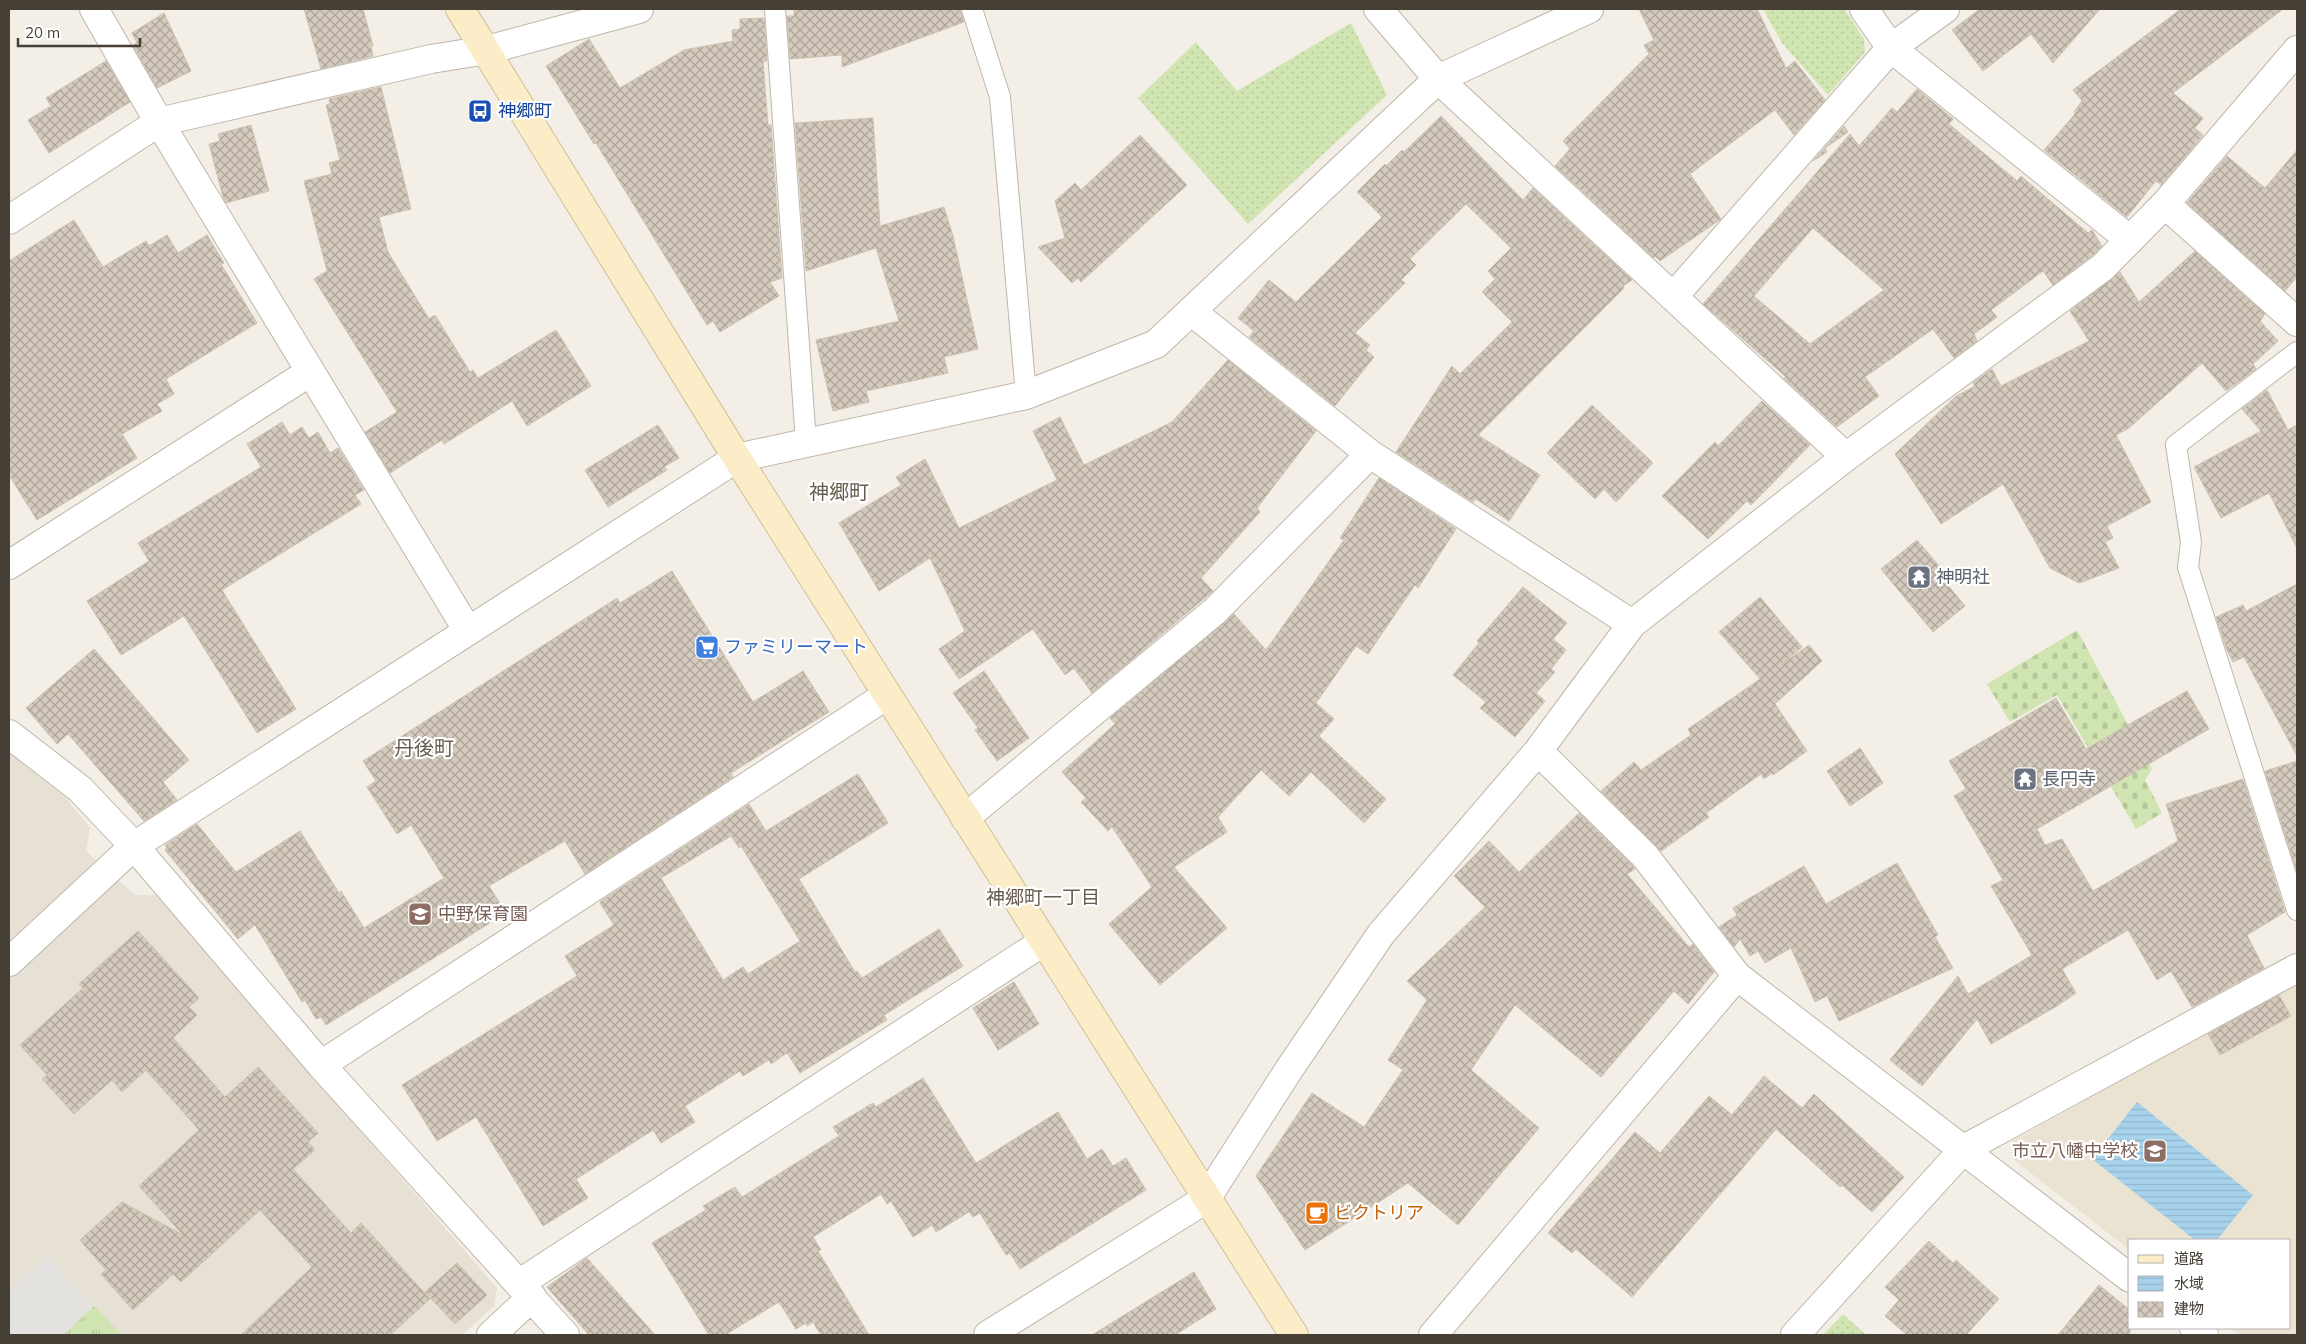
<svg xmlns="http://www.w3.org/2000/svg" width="2306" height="1344" font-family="Mulish,'Noto Sans JP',sans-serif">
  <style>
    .residential { fill: #e6e0d5 }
    .education { fill: #ebe3d2 }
    .grass { fill: url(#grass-dots) }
    .cemetery { fill: url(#cemetery-stones) }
    .park { fill: url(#park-tufts) }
    .parking { fill: #e4e2df }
    .water { fill: url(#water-rules) }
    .building { fill: url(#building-cross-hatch); stroke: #cec2b1; fill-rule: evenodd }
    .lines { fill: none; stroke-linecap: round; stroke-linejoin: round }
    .lane-casing { stroke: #beb6aa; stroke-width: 22 }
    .street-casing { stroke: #beb6aa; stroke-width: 30 }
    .secondary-casing { stroke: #d0c099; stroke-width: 30 }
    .lane { stroke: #fff; stroke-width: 20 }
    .street { stroke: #fff; stroke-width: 28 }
    .secondary { stroke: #fcedc8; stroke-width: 28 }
    .labels { text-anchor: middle; stroke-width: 4.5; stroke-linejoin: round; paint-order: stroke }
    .transit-label { font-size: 18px; fill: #164399; stroke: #fff; text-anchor: start }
    .worship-label { font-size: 18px; fill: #5b616d; stroke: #fff; text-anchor: start }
    .shop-label { font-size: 18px; fill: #366cbe; stroke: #fff; text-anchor: start }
    .education-label { font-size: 18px; fill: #785e54; stroke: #fff; text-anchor: start }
    .food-label { font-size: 18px; fill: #c56008; stroke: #fff; text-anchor: start }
    .neighbourhood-label { font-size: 19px; fill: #675d4e; stroke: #fff }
    .quarter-label { font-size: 20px; fill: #675d4e; stroke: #fff }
  </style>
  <defs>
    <pattern id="grass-dots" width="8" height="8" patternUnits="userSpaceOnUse" patternTransform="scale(1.25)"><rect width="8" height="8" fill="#d0e5b2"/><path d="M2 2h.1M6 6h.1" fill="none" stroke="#b4c69a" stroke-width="1.8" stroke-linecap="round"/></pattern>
    <pattern id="cemetery-stones" width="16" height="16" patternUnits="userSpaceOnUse" patternTransform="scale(1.25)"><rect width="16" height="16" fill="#d0e5b2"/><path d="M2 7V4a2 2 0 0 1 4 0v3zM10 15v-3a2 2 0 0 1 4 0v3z" fill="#b4c69a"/></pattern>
    <pattern id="park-tufts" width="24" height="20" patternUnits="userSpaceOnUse" patternTransform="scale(1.25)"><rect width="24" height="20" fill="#d0e5b2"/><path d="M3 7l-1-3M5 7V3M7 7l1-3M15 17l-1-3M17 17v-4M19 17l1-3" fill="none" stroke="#b4c69a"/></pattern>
    <pattern id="water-rules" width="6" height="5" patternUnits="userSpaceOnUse" patternTransform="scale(1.25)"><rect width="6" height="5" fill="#a7d2ec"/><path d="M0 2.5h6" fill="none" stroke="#91b5cb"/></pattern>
    <pattern id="building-cross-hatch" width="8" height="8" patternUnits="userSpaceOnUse" patternTransform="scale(1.25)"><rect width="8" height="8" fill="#d4cabd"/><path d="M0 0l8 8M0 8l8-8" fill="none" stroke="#aea59a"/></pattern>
  </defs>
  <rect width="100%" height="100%" fill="#f3efe7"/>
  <path class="residential" d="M 9,753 L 66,798 L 90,828 L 86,851 L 135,895 L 156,895 L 497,1288 L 494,1306 L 462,1335 L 9,1335 Z"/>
  <path class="education" d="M 2297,983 L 2297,1335 L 2240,1335 L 2230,1328 L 2290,1328 L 2290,1240 L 2130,1240 L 2130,1250 L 2014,1160 L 2011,1142 Z"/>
  <path class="grass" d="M 1763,9 L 1844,9 L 1864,39 L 1865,52 L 1828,95 L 1782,43 Z
    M 1351,23 L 1387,95 L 1248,224 L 1138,98 L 1196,42 L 1237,91 Z
    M 1843,1314 L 1866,1335 L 1823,1335 Z"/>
  <path class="cemetery" d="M 2077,630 L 2152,769 L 2145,780 L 2162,813 L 2136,829 L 2057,695 L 2010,722 L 1987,684 Z"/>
  <path class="park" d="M 94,1306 L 122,1335 L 63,1335 Z"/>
  <path class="parking" d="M 48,1256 L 94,1306 L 63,1335 L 9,1335 L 9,1293 Z"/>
  <path class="water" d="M 2137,1102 L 2253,1195 L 2217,1240 L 2195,1240 L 2092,1159 Z"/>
  <path class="building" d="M 304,9 L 363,9 L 373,46 L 371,47 L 373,56 L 321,69 Z
    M 794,9 L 960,9 L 964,22 L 842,67 L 842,55 L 790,59 L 787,16 L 794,16 Z
    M 1639,9 L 1757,9 L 1786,68 L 1795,61 L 1825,100 L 1794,135 L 1775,110 L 1690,174 L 1721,219 L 1660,261 L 1655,256 L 1654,258 L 1555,166 L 1570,149 L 1563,141 L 1649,54 L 1644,45 L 1654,40 Z
    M 1980,9 L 2100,9 L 2053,63 L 2031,34 L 1983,71 L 1952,30 Z
    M 2181,9 L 2283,9 L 2173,93 L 2203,118 L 2195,128 L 2203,135 L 2161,185 L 2158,182 L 2155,182 L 2127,217 L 2044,150 L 2075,114 L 2074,112 L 2082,101 L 2073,90 Z
    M 164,13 L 191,71 L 157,88 L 133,45 L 137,43 L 132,33 Z
    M 764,18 L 767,61 L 763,61 L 768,125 L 771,125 L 782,278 L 770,282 L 779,296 L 720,332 L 713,321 L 707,325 L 596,143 L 594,144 L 546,66 L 589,39 L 620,88 L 684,50 L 733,41 L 732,30 L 740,29 L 740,19 Z
    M 106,61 L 130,102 L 49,153 L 28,120 L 51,106 L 46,98 Z
    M 381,87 L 411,209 L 379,217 L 388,252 L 429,319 L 435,315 L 470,372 L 473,370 L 478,378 L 556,330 L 591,386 L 527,426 L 512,401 L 444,444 L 442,440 L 390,473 L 365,432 L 397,412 L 314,279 L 327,271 L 304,181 L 332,174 L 329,163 L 340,160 L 326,105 L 330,104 L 329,99 Z
    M 1917,89 L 1953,119 L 1949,124 L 2017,181 L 2021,176 L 2088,233 L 2092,230 L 2102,246 L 2093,255 L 2053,285 L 2043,271 L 1991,310 L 1997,317 L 1974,334 L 1977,341 L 1954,358 L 1933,329 L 1865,377 L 1879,396 L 1837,427 L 1784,378 L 1786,377 L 1703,304 L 1850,134 L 1859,146 L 1892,108 L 1897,112 ZM 1813,228 L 1884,290 L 1810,344 L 1754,296 Z
    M 1441,116 L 1523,200 L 1533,188 L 1632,280 L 1623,286 L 1624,288 L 1478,435 L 1540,475 L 1509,521 L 1476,499 L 1473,502 L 1396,452 L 1452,366 L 1460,374 L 1512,322 L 1482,292 L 1495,279 L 1488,271 L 1511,248 L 1466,204 L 1410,259 L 1416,265 L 1401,280 L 1405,283 L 1355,333 L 1370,345 L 1366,350 L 1374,357 L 1335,406 L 1249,337 L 1254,331 L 1238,318 L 1269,280 L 1296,302 L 1382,217 L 1357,192 L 1385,164 L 1386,166 L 1402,150 L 1404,152 Z
    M 873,118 L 880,226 L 944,207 L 953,236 L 978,349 L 944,357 L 948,373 L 866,391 L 869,402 L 833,411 L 816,340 L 899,321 L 876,248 L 806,271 L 795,123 Z
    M 251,125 L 269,191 L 226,203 L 223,197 L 209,144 L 220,141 L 218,134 Z
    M 1844,126 L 1848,132 L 1825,148 L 1827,152 L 1813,161 Z
    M 1140,135 L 1187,185 L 1081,282 L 1078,278 L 1072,283 L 1038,247 L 1065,238 L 1055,201 L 1075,183 L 1081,190 Z
    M 2297,150 L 2297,277 L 2285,291 L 2187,203 L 2227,156 L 2265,188 Z
    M 74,220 L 103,267 L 146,241 L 149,246 L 167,235 L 178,253 L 207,235 L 224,263 L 221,264 L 257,323 L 166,379 L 174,394 L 157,404 L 162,411 L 122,434 L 137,458 L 37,520 L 9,475 L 9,261 Z
    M 2195,251 L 2265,314 L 2260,321 L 2278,341 L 2253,364 L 2256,369 L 2226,391 L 2202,363 L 2129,428 L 2116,435 L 2151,502 L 2107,526 L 2113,538 L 2105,542 L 2119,568 L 2079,583 L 2050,568 L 2003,484 L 1941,524 L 1895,454 L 1955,397 L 1975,386 L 1973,383 L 1992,369 L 2001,386 L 2089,341 L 2070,311 L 2120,272 L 2139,302 Z
    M 1228,360 L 1316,431 L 1257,508 L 1260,512 L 1201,578 L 1213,591 L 1092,693 L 1074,668 L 1065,675 L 1033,629 L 959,679 L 939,649 L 965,631 L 930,558 L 879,591 L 839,523 L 901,485 L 896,477 L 925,459 L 959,528 L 1057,480 L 1033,431 L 1060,417 L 1084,465 L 1172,422 Z
    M 2267,390 L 2288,430 L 2297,425 L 2297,548 L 2269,493 L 2221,518 L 2194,467 L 2261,431 L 2242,409 Z
    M 1762,401 L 1810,445 L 1751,505 L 1747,501 L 1708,539 L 1662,496 L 1715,442 L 1718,446 Z
    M 1592,405 L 1653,463 L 1616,502 L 1604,489 L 1595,499 L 1547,453 Z
    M 282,422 L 290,435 L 302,427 L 309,438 L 318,432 L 330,453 L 338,448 L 364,490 L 355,495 L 361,504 L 222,590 L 296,709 L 257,733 L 184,616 L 121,655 L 87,601 L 149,561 L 138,543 L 261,467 L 247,444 Z
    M 658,425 L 679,458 L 664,467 L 667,470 L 608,507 L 585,470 Z
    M 1379,478 L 1456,529 L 1418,588 L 1415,585 L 1368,654 L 1356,646 L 1316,703 L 1334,719 L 1319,736 L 1386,799 L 1364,823 L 1311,772 L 1289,796 L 1261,770 L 1218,817 L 1227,832 L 1174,867 L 1227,928 L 1160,985 L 1109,924 L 1152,887 L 1112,827 L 1108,831 L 1081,802 L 1086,798 L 1062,772 L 1115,724 L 1110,718 L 1234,614 L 1266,650 L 1344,540 L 1340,538 Z
    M 1917,540 L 1951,580 L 1947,584 L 1965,606 L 1933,632 L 1881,569 Z
    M 672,571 L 753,702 L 803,671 L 829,712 L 731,773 L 733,777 L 585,874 L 565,841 L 489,886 L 506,913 L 326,1025 L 321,1017 L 316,1019 L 305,1000 L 302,1002 L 255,925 L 238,939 L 165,850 L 167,848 L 165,845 L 197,824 L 236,872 L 300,831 L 339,893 L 341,891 L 364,928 L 444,878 L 411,825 L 397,834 L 367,787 L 376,781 L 363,761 L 617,598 L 620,603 Z
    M 2297,584 L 2297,756 L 2244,657 L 2233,662 L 2227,650 L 2216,617 L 2243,605 L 2246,611 Z
    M 1523,587 L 1567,623 L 1553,639 L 1566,650 L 1551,669 L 1555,672 L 1536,693 L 1545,701 L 1515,737 L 1480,708 L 1486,702 L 1453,675 L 1479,643 L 1477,641 Z
    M 1760,597 L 1802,647 L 1781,665 L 1809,645 L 1822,661 L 1775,704 L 1807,751 L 1773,775 L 1772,773 L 1764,779 L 1761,774 L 1706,813 L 1709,817 L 1661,851 L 1601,791 L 1634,762 L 1641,770 L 1691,735 L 1688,729 L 1760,679 L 1719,632 Z
    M 94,649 L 189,760 L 163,782 L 177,800 L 144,821 L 68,734 L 57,744 L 26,708 Z
    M 984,671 L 1029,738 L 997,761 L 975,730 L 978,728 L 953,693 Z
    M 2187,691 L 2209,729 L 2037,829 L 2045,845 L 2062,839 L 2093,891 L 2178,841 L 2166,804 L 2243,779 L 2285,912 L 2247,935 L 2264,968 L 2192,1007 L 2171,971 L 2157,980 L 2128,930 L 2062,969 L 2076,993 L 2057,1006 L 1991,1044 L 1977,1019 L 1922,1086 L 1890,1060 L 1958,976 L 1968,994 L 2032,955 L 1991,886 L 2003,880 L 1954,796 L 1966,789 L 1949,761 L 2056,698 L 2086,749 Z
    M 1860,748 L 1883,783 L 1850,806 L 1827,771 Z
    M 2297,761 L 2297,872 L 2265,771 Z
    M 858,774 L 888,823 L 799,879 L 855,972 L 857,971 L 862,978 L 939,929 L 963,966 L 884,1015 L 887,1020 L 800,1073 L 787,1053 L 771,1064 L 769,1060 L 743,1076 L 740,1071 L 685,1106 L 695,1122 L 661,1143 L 653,1130 L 576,1179 L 588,1198 L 543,1226 L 476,1117 L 437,1141 L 402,1085 L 577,976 L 565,956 L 614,925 L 600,903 L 601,901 L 749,804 L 766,831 ZM 731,836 L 739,848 L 741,846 L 800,941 L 748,974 L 743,967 L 723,980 L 661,878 Z
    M 1579,813 L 1633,866 L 1635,869 L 1627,874 L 1689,947 L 1693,944 L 1714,972 L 1688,1004 L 1674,991 L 1601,1077 L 1515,1005 L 1471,1070 L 1539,1128 L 1458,1225 L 1408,1183 L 1305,1250 L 1256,1176 L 1312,1093 L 1364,1127 L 1403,1070 L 1388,1060 L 1427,1000 L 1407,981 L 1485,907 L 1454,876 L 1489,841 L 1519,872 Z
    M 1897,863 L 1938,935 L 1935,937 L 1953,968 L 1839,1021 L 1827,996 L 1815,1002 L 1791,948 L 1765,963 L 1758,951 L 1750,956 L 1740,939 L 1734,947 L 1719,927 L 1737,915 L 1733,908 L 1804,866 L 1826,904 Z
    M 138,931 L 199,998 L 189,1007 L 197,1015 L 173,1038 L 225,1097 L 258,1067 L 318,1133 L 308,1142 L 315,1150 L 293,1169 L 351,1233 L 361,1223 L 430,1299 L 390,1335 L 241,1335 L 312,1267 L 260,1210 L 181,1282 L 173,1274 L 133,1310 L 101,1274 L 106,1270 L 80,1240 L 122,1202 L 183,1235 L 139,1186 L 199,1130 L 146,1070 L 122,1092 L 112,1080 L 74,1114 L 42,1079 L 47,1075 L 20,1045 L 83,988 L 79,984 Z
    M 1014,982 L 1039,1024 L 998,1050 L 973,1008 Z
    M 2279,995 L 2291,1016 L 2220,1055 L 2208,1034 Z
    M 1764,1076 L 1802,1108 L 1814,1094 L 1904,1177 L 1872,1212 L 1842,1185 L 1840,1187 L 1776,1129 L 1632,1297 L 1576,1249 L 1572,1253 L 1548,1233 L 1635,1132 L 1660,1153 L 1709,1096 L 1732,1115 Z
    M 923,1078 L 976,1163 L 1058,1112 L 1087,1159 L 1102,1149 L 1113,1166 L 1126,1158 L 1146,1190 L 1020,1269 L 1010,1253 L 1006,1255 L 980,1213 L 973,1217 L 969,1212 L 936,1232 L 932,1225 L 913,1237 L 891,1201 L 887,1204 L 881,1194 L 813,1237 L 821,1250 L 818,1251 L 869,1335 L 821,1335 L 813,1322 L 807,1326 L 806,1323 L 796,1329 L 779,1302 L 725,1335 L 709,1335 L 652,1243 L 706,1210 L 703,1206 L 735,1187 L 742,1197 L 839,1136 L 833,1127 L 873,1103 L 876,1107 Z
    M 1929,1241 L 1953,1263 L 1956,1260 L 1999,1299 L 1966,1335 L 1907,1335 L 1885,1316 L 1899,1300 L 1885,1287 Z
    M 587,1258 L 655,1335 L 589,1335 L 547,1287 Z
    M 457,1263 L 487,1295 L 455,1324 L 425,1292 Z
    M 1194,1272 L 1216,1309 L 1175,1335 L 1092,1335 Z
    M 2099,1285 L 2130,1310 L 2130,1335 L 2058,1335 Z"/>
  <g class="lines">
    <g class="lane-casing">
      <path id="lane" d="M 775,9 L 806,442
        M 972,9 L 1000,97 L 1026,395
        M 2297,352 L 2176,445 L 2191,542 L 2188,567 L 2297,910"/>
    </g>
    <g class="street-casing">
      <path id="street" d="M 94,9 L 159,122 L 468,631
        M 1378,9 L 1438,79 L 1846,457
        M 1864,9 L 1891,48 L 2130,240
        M 2165,204 L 2297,322
        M 9,220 L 159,122 L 431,59 L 487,50 L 639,9
        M 1673,297 L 1891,48 L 1945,9
        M 1191,311 L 1370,454 L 1632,624
        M 9,565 L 310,372
        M 9,734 L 80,789 L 134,846 L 321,1065 L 565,1335
        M 1538,751 L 1645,856 L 1737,976 L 2130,1278
        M 965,818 L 1215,611 L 1370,454
        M 9,962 L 134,846 L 737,458 L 1026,395 L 1156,344 L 1438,79 L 1589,9
        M 321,1065 L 887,695
        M 520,1283 L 1043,942
        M 2194,1328 L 2204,1335
        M 491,1335 L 532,1297
        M 988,1335 L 1206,1199 L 1288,1071 L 1381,934 L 1538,751 L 1632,624 L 1846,457 L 2103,267 L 2165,204 L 2297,50
        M 1433,1335 L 1737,976
        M 1795,1335 L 1964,1149 L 2297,968"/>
    </g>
    <g class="secondary-casing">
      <path id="secondary" d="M 460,9 L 737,458 L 1294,1335"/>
    </g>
    <use href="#lane" class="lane"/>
    <use href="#street" class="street"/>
    <use href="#secondary" class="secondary"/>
  </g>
  <defs>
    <g id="bus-square" transform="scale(1.25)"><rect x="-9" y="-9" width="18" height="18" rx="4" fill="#1a4fb4" stroke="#fff"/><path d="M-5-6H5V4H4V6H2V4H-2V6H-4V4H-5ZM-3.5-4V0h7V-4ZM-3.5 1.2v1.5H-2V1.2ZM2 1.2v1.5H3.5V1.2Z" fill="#fff"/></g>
    <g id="temple-square" transform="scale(1.25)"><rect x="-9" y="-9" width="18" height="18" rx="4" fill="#6b7280" stroke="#fff"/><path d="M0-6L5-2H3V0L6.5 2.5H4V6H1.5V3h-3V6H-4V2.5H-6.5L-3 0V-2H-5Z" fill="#fff"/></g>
    <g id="supermarket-square" transform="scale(1.25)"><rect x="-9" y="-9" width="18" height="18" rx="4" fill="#3f7fe0" stroke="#fff"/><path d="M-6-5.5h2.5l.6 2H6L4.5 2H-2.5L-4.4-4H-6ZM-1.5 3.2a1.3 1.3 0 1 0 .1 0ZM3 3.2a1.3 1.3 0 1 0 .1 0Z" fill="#fff"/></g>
    <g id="school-square" transform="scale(1.25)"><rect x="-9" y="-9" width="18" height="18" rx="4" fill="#8d6e63" stroke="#fff"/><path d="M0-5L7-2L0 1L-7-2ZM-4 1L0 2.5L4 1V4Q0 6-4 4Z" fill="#fff"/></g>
    <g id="cafe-square" transform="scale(1.25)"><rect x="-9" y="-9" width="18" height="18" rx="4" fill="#e8710a" stroke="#fff"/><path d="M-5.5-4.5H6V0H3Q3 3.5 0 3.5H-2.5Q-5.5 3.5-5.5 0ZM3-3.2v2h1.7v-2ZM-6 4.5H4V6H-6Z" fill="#fff"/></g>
  </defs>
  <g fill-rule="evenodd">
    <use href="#bus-square" x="480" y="111"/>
    <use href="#temple-square" x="1919" y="577"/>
    <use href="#supermarket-square" x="707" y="647"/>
    <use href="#temple-square" x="2025" y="779"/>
    <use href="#school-square" x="420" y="914"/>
    <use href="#school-square" x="2155" y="1151"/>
    <use href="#cafe-square" x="1317" y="1213"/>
  </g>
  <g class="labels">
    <g class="transit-label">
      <text x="498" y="117">神郷町</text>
    </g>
    <g class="worship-label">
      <text x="1936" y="583">神明社</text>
      <text x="2042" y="785">長円寺</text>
    </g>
    <g class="shop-label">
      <text x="724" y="653">ファミリーマート</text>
    </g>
    <g class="education-label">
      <text x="438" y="920">中野保育園</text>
      <text x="2138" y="1157" text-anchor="end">市立八幡中学校</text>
    </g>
    <g class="food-label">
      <text x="1334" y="1219">ビクトリア</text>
    </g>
    <g class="neighbourhood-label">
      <text x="1043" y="904">神郷町一丁目</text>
    </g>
    <g class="quarter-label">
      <text x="839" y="499">神郷町</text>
      <text x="424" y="755">丹後町</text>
    </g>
  </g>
  <rect width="2306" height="1344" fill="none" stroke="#453f36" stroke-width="20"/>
  <rect x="2128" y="1239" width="162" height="90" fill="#ffffff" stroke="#b5b2af"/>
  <rect x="2138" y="1255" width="25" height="8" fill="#fcedc8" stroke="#b5b2af"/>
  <text x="2174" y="1264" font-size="15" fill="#453f36">道路</text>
  <rect x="2138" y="1276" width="25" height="15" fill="url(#water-rules)" stroke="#b5b2af"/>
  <text x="2174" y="1289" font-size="15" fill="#453f36">水域</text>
  <rect x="2138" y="1302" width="25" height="15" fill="url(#building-cross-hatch)" stroke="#b5b2af"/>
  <text x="2174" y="1314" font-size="15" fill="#453f36">建物</text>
  <path d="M18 38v8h122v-8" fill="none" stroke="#453f36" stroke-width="2.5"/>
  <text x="25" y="38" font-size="15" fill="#453f36" stroke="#ffffff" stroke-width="4" paint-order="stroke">20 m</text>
</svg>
